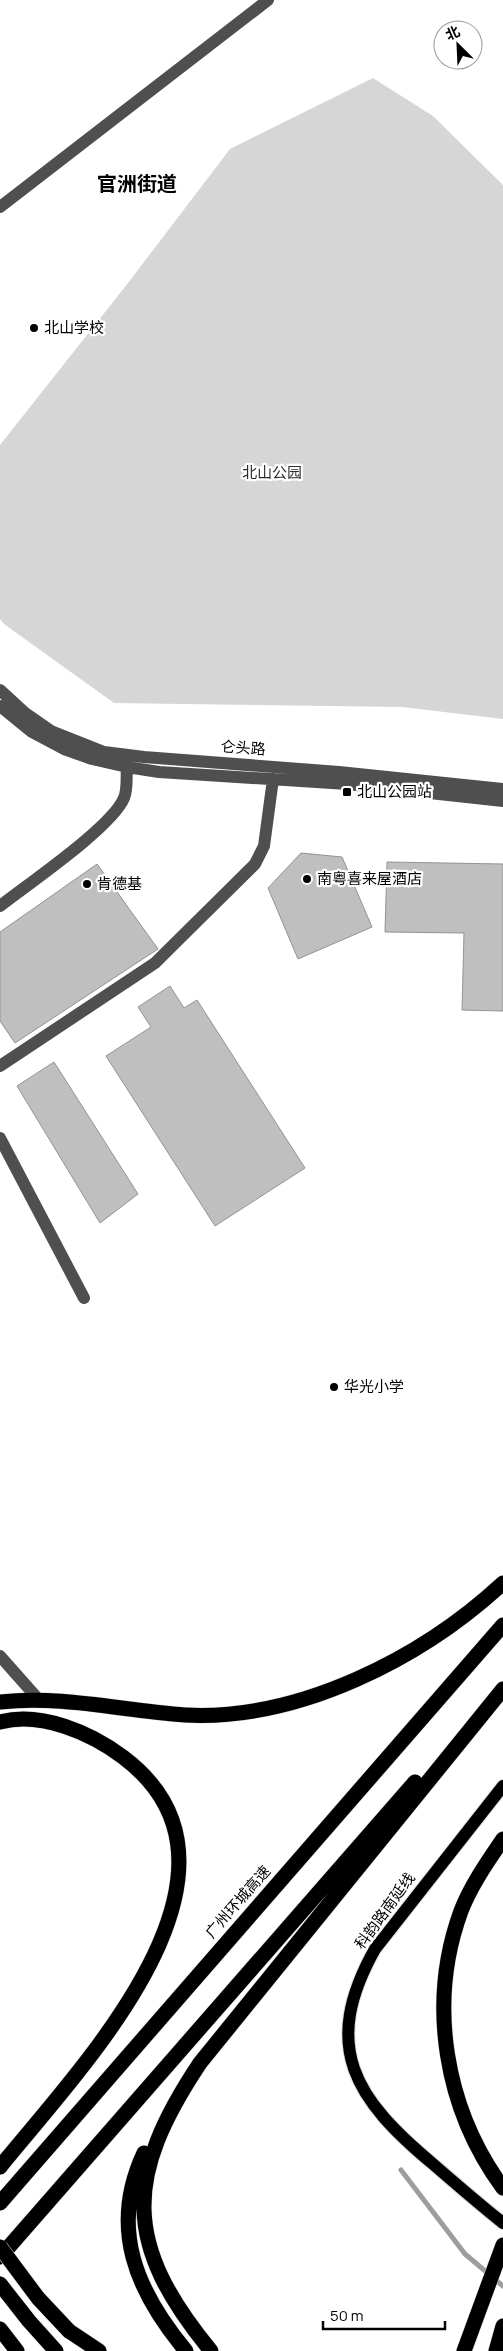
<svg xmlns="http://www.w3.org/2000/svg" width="503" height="2351" font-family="Manrope,'Noto Sans SC',sans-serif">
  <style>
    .green { fill: #d6d6d6 }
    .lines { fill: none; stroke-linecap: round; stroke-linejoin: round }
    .stream { stroke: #9d9d9d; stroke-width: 5 }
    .building { fill: #bfbfbf; stroke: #939393 }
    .major-casing { stroke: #dbdbdb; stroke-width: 14 }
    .highway-casing { stroke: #dbdbdb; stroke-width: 16 }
    .minor { stroke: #4f4f4f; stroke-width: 12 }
    .major { stroke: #000; stroke-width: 12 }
    .highway { stroke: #000; stroke-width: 15 }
    .highway-bridge-casing { stroke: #dbdbdb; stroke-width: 16; stroke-linecap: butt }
    .highway-bridge { stroke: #000; stroke-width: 15 }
    .poi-dot { fill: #000; stroke: #fff; stroke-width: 2 }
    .labels { text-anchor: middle; stroke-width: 4.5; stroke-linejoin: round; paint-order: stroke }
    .poi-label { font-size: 15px; fill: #000; stroke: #fff; text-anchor: start }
    .park-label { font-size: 15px; fill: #2d2d2d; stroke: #fff }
    .street-label { font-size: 15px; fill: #000; stroke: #fff }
    .district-label { font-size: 20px; font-weight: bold; fill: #000; stroke: #fff }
  </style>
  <rect width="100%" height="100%" fill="#fff"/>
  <path class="green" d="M 373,78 L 433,116 L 503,185 L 503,719 L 402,707 L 114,703 L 4,624 L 0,619 L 0,445 L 128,283 L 230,149 Z"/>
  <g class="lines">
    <path class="stream" d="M 401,2170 L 465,2254 L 503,2286"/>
  </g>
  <path class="building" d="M 301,853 L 342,857 L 372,927 L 298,959 L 268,888 Z
    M 387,862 L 503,864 L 503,1011 L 462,1010 L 464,933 L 385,932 Z
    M 97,864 L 158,949 L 15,1043 L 0,1021 L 0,932 Z
    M 170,986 L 184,1008 L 197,1000 L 305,1168 L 215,1226 L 106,1056 L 151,1027 L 138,1007 Z
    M 54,1062 L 138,1194 L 100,1223 L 17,1086 Z"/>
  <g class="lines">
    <g class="major-casing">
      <path id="major" d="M 503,1786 L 375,1949 C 320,2047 355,2099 433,2164 C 456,2184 479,2204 503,2223"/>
    </g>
    <g class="highway-casing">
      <path id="highway" d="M 0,1702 C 63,1695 123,1711 185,1715 C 299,1721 422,1658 503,1583
        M 0,1722 C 41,1711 91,1733 123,1757 C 275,1871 77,2071 0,2167
        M 503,1839 C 488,1861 471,1885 461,1911 C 427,2004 445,2109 503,2188
        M 144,2153 C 109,2228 136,2291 186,2351
        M 0,2203 L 503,1625
        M 0,2257 L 415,1782
        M 0,2284 L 29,2321 L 56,2351
        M 0,2329 L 17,2351
        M 69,2331 L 99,2351
        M 211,2351 C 123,2244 124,2177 200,2063 L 503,1689
        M 464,2351 L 503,2245
        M 496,2351 L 503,2326"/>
    </g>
    <path class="minor" d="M 0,207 L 268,0
      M 0,690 L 25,713 L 51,731 L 104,752 L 144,757 L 339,772 L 503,789
      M 0,706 L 32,732 L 64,749 L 92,759 L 127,767 L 159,772 L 347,784 L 503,801
      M 0,906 C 28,884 112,827 124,798 C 128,789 126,776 127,767
      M 0,1066 L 155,963 L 255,864 L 264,846 L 273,779
      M 0,1138 L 84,1298
      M 0,1656 L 39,1700"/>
    <use href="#major" class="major"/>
    <use href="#highway" class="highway"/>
    <g class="highway-bridge-casing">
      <path id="highway-bridge" d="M 0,2247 L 38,2298 L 69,2331"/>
    </g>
    <use href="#highway-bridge" class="highway-bridge"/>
  </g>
  <g class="poi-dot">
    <circle cx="34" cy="328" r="5"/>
    <rect x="342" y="787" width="10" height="10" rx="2.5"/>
    <circle cx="307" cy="879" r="5"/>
    <circle cx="87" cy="884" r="5"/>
    <circle cx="334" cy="1387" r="5"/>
  </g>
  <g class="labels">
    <g class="poi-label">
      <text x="44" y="333">北山学校</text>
      <text x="357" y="797">北山公园站</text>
      <text x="317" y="884">南粤喜来屋酒店</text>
      <text x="97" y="889">肯德基</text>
      <text x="344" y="1392">华光小学</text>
    </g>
    <g class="park-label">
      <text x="272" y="478">北山公园</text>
    </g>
    <g class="street-label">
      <text transform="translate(243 748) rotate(4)" y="5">仑头路</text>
      <text transform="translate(238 1902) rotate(-49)" y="5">广州环城高速</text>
      <text transform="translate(385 1911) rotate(-54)" y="5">科韵路南延线</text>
    </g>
    <g class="district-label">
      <text x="137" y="191">官洲街道</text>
    </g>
  </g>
  <g transform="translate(458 45) rotate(336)"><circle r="24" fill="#ffffff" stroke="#999999"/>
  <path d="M0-4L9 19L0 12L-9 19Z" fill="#000000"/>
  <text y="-8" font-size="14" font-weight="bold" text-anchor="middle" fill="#000000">北</text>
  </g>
  <path d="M323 2321v8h122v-8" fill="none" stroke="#000000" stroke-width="2.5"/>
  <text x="330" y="2321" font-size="15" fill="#000000" stroke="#ffffff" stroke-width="4" paint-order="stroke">50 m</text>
</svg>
